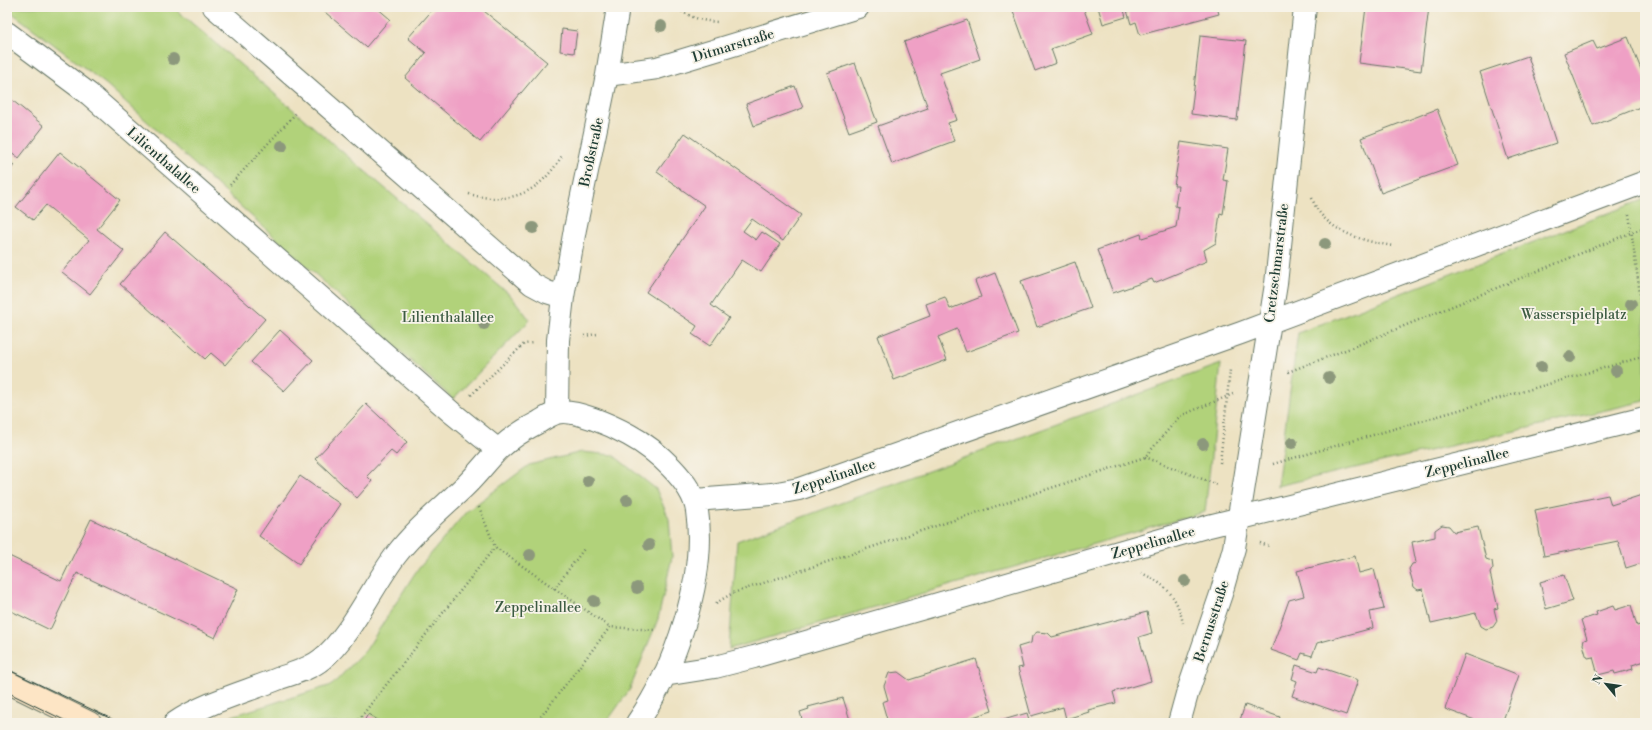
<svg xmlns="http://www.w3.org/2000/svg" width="1652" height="730" font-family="'Libre Bodoni',serif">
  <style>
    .green { fill: #b1d27a; stroke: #688857 }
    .building { fill: #efa0c5 }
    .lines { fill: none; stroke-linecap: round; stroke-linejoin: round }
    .street-casing { stroke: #677766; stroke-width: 24 }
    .secondary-casing { stroke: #677766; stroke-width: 24 }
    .path { stroke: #677766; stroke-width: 2.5; stroke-dasharray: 1 3; stroke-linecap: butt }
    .street { stroke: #fff; stroke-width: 22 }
    .secondary { stroke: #fde5c5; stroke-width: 22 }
    .tram { stroke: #1f3d34; stroke-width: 1 }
    .tree { fill: #8c987c }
    .labels { text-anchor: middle; stroke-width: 3.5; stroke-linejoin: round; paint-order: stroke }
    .street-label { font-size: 14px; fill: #1f3d34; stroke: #f7f3e8 }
    .park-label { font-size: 14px; fill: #3c5b42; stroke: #f7f3e8 }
  </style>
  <rect width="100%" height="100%" fill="#f7f3e8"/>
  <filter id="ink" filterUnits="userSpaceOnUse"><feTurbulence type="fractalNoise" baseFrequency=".025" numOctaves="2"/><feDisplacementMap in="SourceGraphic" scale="8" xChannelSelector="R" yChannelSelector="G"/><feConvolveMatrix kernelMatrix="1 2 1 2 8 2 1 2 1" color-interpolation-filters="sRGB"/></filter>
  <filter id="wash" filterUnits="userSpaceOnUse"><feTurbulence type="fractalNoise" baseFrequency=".012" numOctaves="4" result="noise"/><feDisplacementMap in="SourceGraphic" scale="16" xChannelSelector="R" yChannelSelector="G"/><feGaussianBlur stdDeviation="0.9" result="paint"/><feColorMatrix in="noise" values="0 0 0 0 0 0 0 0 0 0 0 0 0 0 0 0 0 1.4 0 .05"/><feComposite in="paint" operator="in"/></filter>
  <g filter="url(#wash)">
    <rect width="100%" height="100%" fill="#ede2c2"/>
    <path class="green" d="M 7,7 L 173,7 L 511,296 L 530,320 L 453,399 L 107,85 L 7,9 Z
      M 1645,199 L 1645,401 L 1277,486 L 1298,333 Z
      M 1221,364 L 1205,512 L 729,649 L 737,541 Z
      M 582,452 L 613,455 L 656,489 L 669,519 L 672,557 L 658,619 L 630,689 L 606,723 L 228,723 L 232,716 L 332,685 L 366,650 L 415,573 L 466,512 L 529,465 Z"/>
    <g id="blocks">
      <path class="building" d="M 319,7 L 376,7 L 390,19 L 366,47 Z
        M 435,7 L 479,7 L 547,62 L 480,142 L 405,78 L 426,53 L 408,38 Z
        M 1015,7 L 1083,7 L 1093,34 L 1051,49 L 1056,63 L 1035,71 L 1012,8 Z
        M 1098,7 L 1123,7 L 1126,17 L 1103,24 Z
        M 1126,7 L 1217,7 L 1219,14 L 1140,35 L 1136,22 L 1131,24 Z
        M 1366,7 L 1429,7 L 1421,71 L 1359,63 Z
        M 967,20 L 980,59 L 940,73 L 957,120 L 948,123 L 954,141 L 892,164 L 878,126 L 928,108 L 904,42 Z
        M 562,29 L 577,31 L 574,53 L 560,51 Z
        M 1200,36 L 1246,41 L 1237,120 L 1191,114 Z
        M 1628,37 L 1645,79 L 1645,105 L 1593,126 L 1564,53 L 1593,41 L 1597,49 Z
        M 1528,56 L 1556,143 L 1508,159 L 1480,72 Z
        M 855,63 L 877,122 L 849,132 L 827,73 Z
        M 795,86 L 803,108 L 754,126 L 746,104 Z
        M 7,96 L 44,126 L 19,158 L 10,151 L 7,156 Z
        M 1437,109 L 1458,165 L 1381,193 L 1361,138 Z
        M 685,133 L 801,215 L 783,241 L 752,219 L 743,231 L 756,240 L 762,232 L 780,244 L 761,272 L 742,260 L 711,305 L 729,318 L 710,346 L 692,334 L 697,326 L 646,292 L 705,206 L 657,172 Z
        M 1181,142 L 1228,149 L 1223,180 L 1228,181 L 1223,214 L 1220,213 L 1216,243 L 1204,250 L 1207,261 L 1154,283 L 1152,279 L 1113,293 L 1097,250 L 1141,234 L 1142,238 L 1176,227 L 1179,207 L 1175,206 L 1178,186 L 1174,186 Z
        M 60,152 L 120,200 L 97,229 L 124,251 L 90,294 L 62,272 L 89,240 L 46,205 L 33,220 L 16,207 Z
        M 7,159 L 14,165 L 7,174 Z
        M 165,232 L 265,319 L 225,365 L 211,353 L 205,359 L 120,284 Z
        M 1075,262 L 1091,308 L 1037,327 L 1021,281 Z
        M 995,273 L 1018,333 L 966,352 L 957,329 L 938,337 L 947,360 L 894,380 L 878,336 L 930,316 L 926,304 L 945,297 L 950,309 L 981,297 L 975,281 Z
        M 280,330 L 313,360 L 284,391 L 251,362 Z
        M 366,404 L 407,442 L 396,455 L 391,451 L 367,476 L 372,481 L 357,498 L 315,459 Z
        M 300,476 L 340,504 L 299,564 L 259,536 Z
        M 1645,494 L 1645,562 L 1626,568 L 1618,541 L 1544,556 L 1535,510 L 1608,495 L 1611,505 Z
        M 91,519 L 238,589 L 215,638 L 77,573 L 50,630 L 7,609 L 7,555 L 61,581 Z
        M 1442,525 L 1449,526 L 1454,532 L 1478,527 L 1486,559 L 1492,561 L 1493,568 L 1490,573 L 1498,608 L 1494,609 L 1497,621 L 1493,627 L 1486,629 L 1481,626 L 1476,613 L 1431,623 L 1423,589 L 1418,590 L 1414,587 L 1409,569 L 1412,564 L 1416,563 L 1412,542 L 1435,537 L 1435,530 Z
        M 1355,556 L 1359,573 L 1374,569 L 1384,609 L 1370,612 L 1373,628 L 1317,643 L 1312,656 L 1302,653 L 1299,660 L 1271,650 L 1289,600 L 1304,596 L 1297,571 Z
        M 1564,575 L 1573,601 L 1546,609 L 1540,582 Z
        M 1645,600 L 1645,614 L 1641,601 Z
        M 1631,605 L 1637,626 L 1645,623 L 1645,661 L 1632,665 L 1633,669 L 1615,674 L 1614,671 L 1598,675 L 1593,657 L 1588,658 L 1586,655 L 1583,644 L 1584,640 L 1587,639 L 1581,620 L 1597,615 L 1596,612 L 1613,606 L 1615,610 Z
        M 1147,612 L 1152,633 L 1139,637 L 1151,681 L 1113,692 L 1116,703 L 1088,710 L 1089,712 L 1066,719 L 1063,707 L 1031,716 L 1018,668 L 1023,667 L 1018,647 L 1031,643 L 1032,636 L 1037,632 L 1048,633 L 1052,637 Z
        M 1465,654 L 1519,675 L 1502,723 L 1483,723 L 1445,709 Z
        M 976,659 L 992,711 L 954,723 L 888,723 L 882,702 L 888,700 L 884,686 L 889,673 L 898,672 L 909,680 Z
        M 1296,665 L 1317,672 L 1319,667 L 1358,680 L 1346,715 L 1292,696 L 1297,681 L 1292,679 Z
        M 843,698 L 851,723 L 803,723 L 800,712 L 809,709 L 808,707 Z
        M 1245,705 L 1280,717 L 1278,723 L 1239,723 Z
        M 1027,713 L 1030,723 L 1001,723 L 1000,721 Z
        M 368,714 L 383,723 L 363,723 Z"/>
    </g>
  </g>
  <g filter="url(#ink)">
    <use href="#blocks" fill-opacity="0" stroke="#677766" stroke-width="1"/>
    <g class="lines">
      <g class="street-casing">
        <path id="street" d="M 214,7 L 532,284 L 547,292 L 563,297
          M 7,33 L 89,94 L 451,412 L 498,450
          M 607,75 L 657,68 L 858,7
          M 557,413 L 558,340 L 563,297 L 575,229 L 607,75 L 618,7
          M 695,500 L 772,494 L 799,489 L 1241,333 L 1645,182
          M 664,675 L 715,667 L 754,657 L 1209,526 L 1645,418
          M 175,723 C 206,702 246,692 280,678 C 294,673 310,669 322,659 C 350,637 373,585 396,555 C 415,530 441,509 464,487 C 476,476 486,462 498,450 C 510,439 525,429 539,422 C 544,419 550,415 556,413 C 574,408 613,426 629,435 C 655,449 693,482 697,511 C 707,577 675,669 637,723
          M 1179,723 L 1187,694 L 1221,594 L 1234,548 L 1276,284 L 1305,7"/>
      </g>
      <g class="secondary-casing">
        <path id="secondary" d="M 7,682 L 90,723"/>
      </g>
      <path class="path" d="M 675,7 C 689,17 701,21 718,22
        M 230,185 L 297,112
        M 469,194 C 512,206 541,192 563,154
        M 1312,198 C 1323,231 1362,241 1393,246
        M 1629,214 L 1645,331
        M 584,336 L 597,334
        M 1288,372 L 1348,349 L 1645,227
        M 471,395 L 524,344 L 533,343
        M 1145,457 L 1218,485
        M 1220,463 L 1230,370
        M 1273,464 L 1645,356
        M 479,507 L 495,547 L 610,627
        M 1260,543 L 1269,546
        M 1141,573 C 1166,584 1177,596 1183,623
        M 554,589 L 584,549
        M 716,603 L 733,593 L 1145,457 L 1180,416 L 1233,394
        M 356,723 L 495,547
        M 536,723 L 610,627 L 655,630"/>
      <use href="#street" class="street"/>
      <use href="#secondary" class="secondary"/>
      <path class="tram" d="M 7,669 L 120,723
        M 7,692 L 70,723"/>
    </g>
    <g class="tree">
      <circle cx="661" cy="26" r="6"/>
      <circle cx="173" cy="59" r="6"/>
      <circle cx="282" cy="146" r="6"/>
      <circle cx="533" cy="228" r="6"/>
      <circle cx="1325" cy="244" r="6"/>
      <circle cx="1631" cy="304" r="6"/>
      <circle cx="484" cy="324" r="6"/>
      <circle cx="1570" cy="357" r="6"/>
      <circle cx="1541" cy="367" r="6"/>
      <circle cx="1616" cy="371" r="6"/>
      <circle cx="1329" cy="378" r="6"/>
      <circle cx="1292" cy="443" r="6"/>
      <circle cx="1203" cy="444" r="6"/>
      <circle cx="588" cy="481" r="6"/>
      <circle cx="627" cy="500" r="6"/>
      <circle cx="649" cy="545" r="6"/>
      <circle cx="530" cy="555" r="6"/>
      <circle cx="1185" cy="581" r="6"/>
      <circle cx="637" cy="588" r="6"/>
      <circle cx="594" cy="601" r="6"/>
    </g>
  </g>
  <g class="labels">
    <g class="street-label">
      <text transform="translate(733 45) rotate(-17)" y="5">Ditmarstraße</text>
      <text transform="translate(591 152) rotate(-78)" y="5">Broßstraße</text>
      <text transform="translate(164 160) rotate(41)" y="5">Lilienthalallee</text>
      <text transform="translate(1276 263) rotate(-83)" y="5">Cretzschmarstraße</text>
      <text transform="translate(1467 462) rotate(-14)" y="5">Zeppelinallee</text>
      <text transform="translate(834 476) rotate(-18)" y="5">Zeppelinallee</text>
      <text transform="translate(1153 542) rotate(-16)" y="5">Zeppelinallee</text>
      <text transform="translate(1211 621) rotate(-72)" y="5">Bernusstraße</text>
    </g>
    <g class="park-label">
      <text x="1574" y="319">Wasserspielplatz</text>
      <text x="448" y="322">Lilienthalallee</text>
      <text x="538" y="612">Zeppelinallee</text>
    </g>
  </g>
  <rect width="1652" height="730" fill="none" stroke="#f7f3e8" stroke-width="24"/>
  <g transform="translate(1606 684) rotate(299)" stroke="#f7f3e8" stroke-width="3" paint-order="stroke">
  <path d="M0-3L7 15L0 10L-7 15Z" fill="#1f3d34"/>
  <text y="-6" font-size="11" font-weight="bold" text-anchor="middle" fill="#1f3d34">N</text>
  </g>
</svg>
